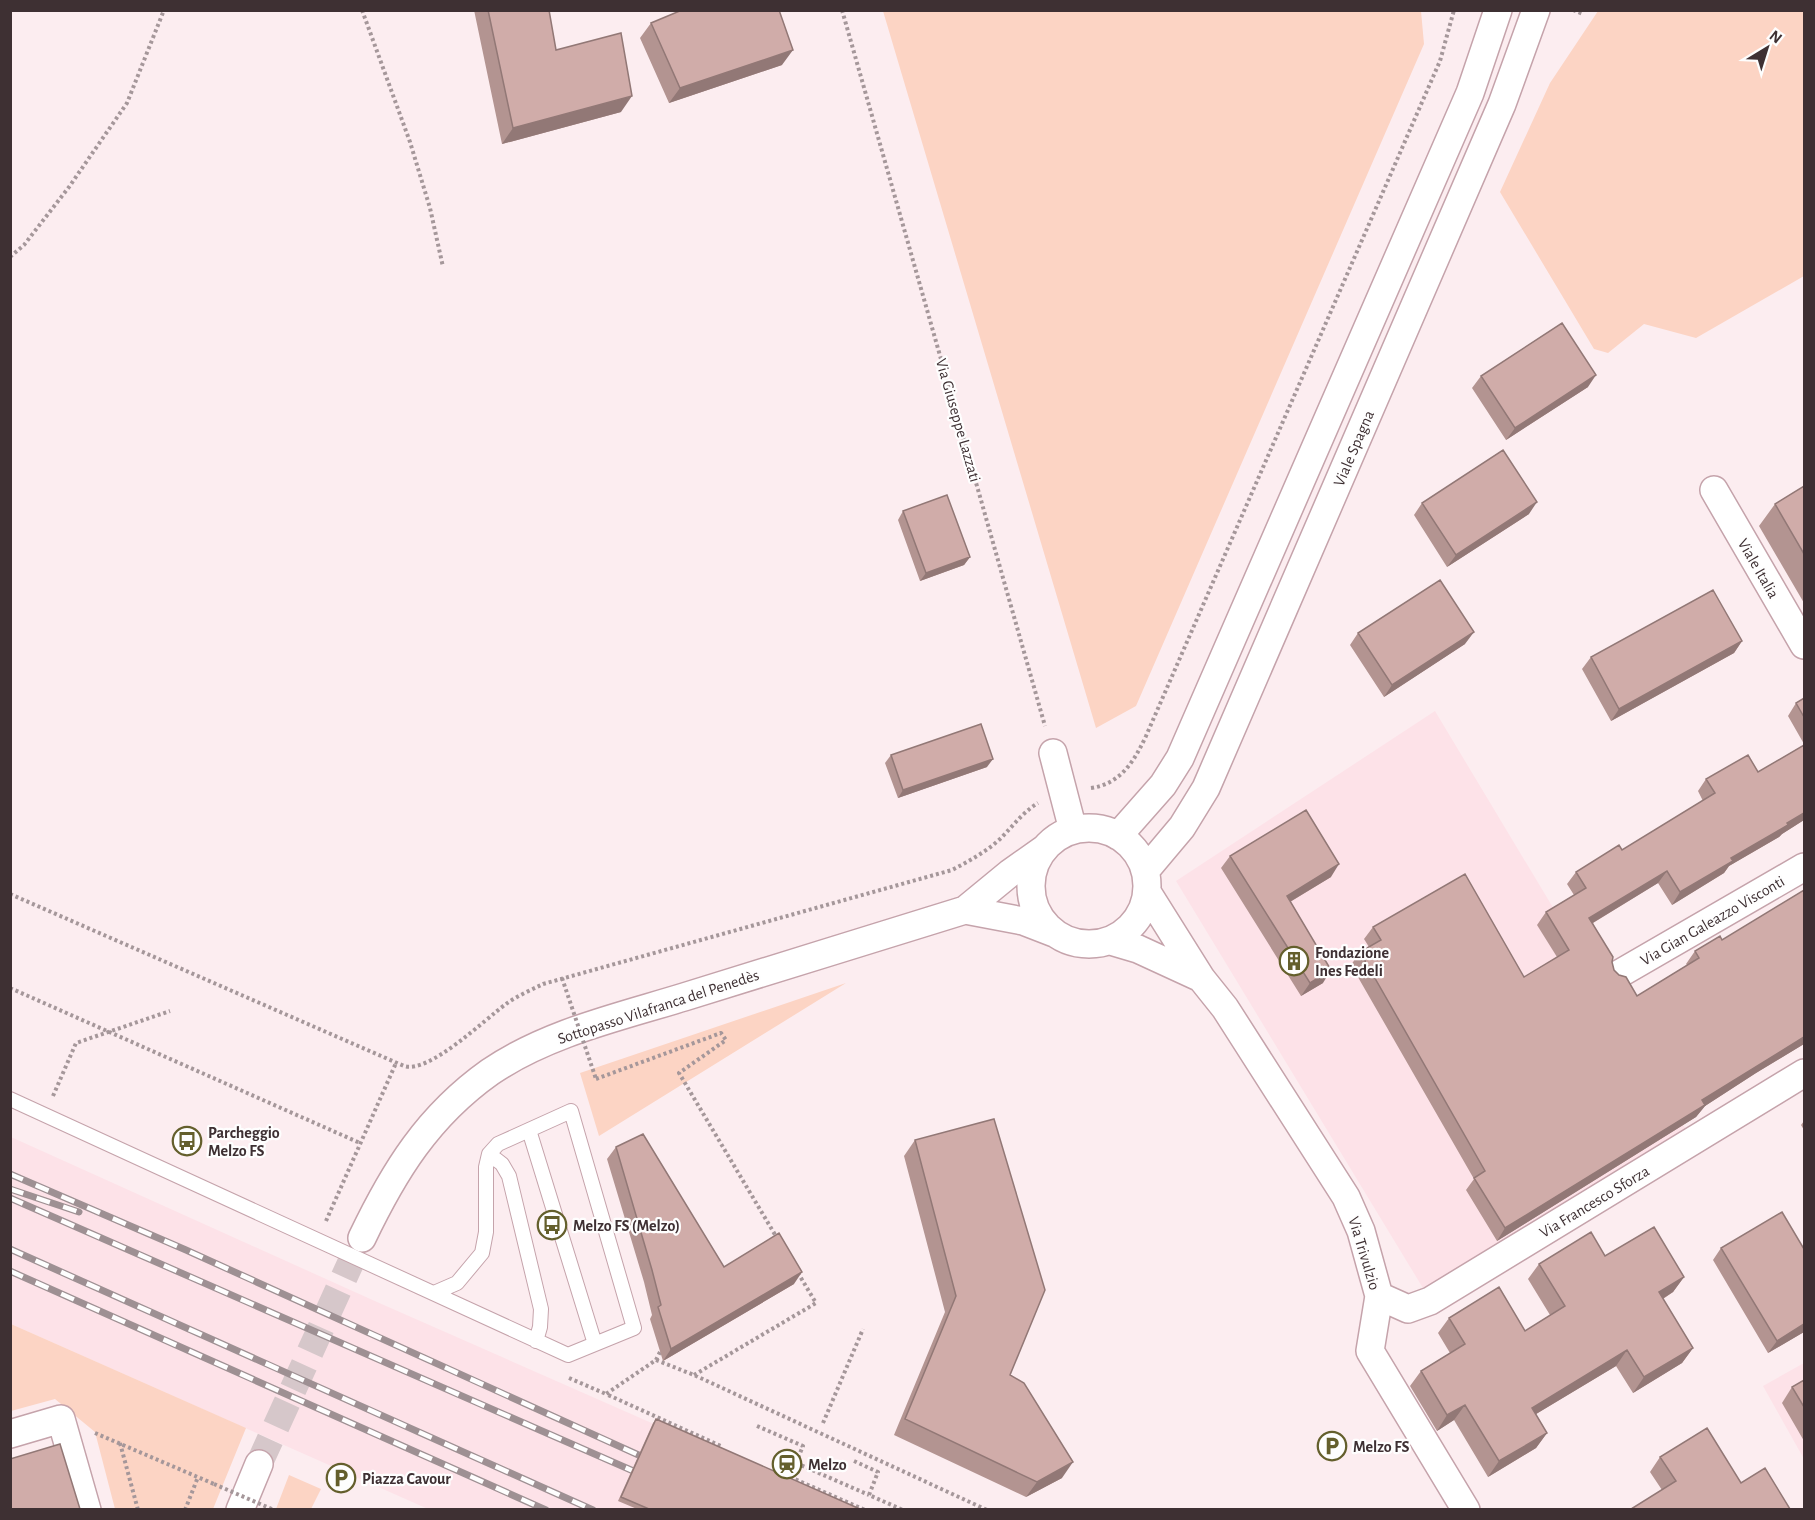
<svg xmlns="http://www.w3.org/2000/svg" width="1815" height="1520" font-family="'Alegreya Sans',sans-serif">
  <style>
    .built { fill: #fde2e8 }
    .green { fill: #fcd4c4 }
    .lines { fill: none; stroke-linecap: round; stroke-linejoin: round }
    .minor-tunnel { stroke: #d6c7ca; stroke-width: 27; stroke-dasharray: 27 14; stroke-linecap: butt }
    .service-casing { stroke: #c5a3ab; stroke-width: 16 }
    .minor-casing { stroke: #c5a3ab; stroke-width: 30 }
    .path { stroke: #a5979a; stroke-width: 4; stroke-dasharray: 3 3; stroke-linecap: butt }
    .service { stroke: #fff; stroke-width: 14 }
    .minor { stroke: #fff; stroke-width: 27 }
    .rail-casing { stroke: #9e9093; stroke-width: 7 }
    .rail { stroke: #fefefe; stroke-width: 4.5; stroke-dasharray: 14; stroke-linecap: butt }
    .path-bridge { stroke: #a5979a; stroke-width: 4; stroke-dasharray: 3 3; stroke-linecap: butt }
    .wall { fill: #b39491 }
    .shaded-wall { fill: #927876 }
    .building { fill: #d0aca9; stroke: #927876; stroke-width: 1.5 }
    .labels { text-anchor: middle; stroke-width: 4.5; stroke-linejoin: round; paint-order: stroke }
    .street-label { font-size: 16px; fill: #3e3033; stroke: #fefefe }
    .poi-label { font-size: 16px; font-weight: bold; fill: #3e3033; stroke: #fefefe; text-anchor: start }
  </style>
  <rect width="100%" height="100%" fill="#fcedf0"/>
  <path class="built" d="M 1435,711 L 1687,1131 L 1429,1298 L 1176,881 Z
    M 11,1137 L 377,1302 L 847,1509 L 428,1509 L 11,1324 Z
    M 1804,1363 L 1804,1459 L 1763,1386 Z"/>
  <path class="green" d="M 883,11 L 1421,11 L 1424,44 L 1136,706 L 1096,728 Z
    M 1598,11 L 1804,11 L 1804,276 L 1696,338 L 1644,324 L 1608,353 L 1594,349 L 1500,192 L 1550,83 Z
    M 846,983 L 599,1136 L 580,1073 Z
    M 11,1324 L 246,1428 L 213,1509 L 115,1509 L 95,1432 L 55,1399 L 11,1411 Z
    M 289,1475 L 321,1489 L 311,1509 L 276,1509 Z"/>
  <g class="lines">
    <path class="minor-tunnel" d="M 259,1464 L 362,1238"/>
    <g class="service-casing">
      <path id="service" d="M 10,1099 L 568,1355 L 634,1328 L 571,1111 L 498,1144 L 489,1154 L 486,1167 L 486,1232 L 482,1253 L 457,1283 L 434,1293
        M 529,1130 L 595,1344
        M 489,1154 L 502,1164 L 509,1176 L 541,1309 L 540,1327 L 536,1341"/>
    </g>
    <g class="minor-casing">
      <path id="minor" d="M 1714,490 L 1804,645
        M 1053,753 L 1073,830
        M1031 886a58 58 0 1 1 116 0a58 58 0 1 1-116 0Z
        M 1118,836 L 1163,785 L 1180,758 L 1470,93 L 1498,10
        M 1145,871 L 1182,827 L 1206,788 L 1502,104 L 1536,10
        M 1147,892 L 1201,978 L 1225,1008 L 1346,1197 L 1361,1231 L 1379,1296 L 1370,1351 L 1466,1510
        M 965,910 L 1023,921 L 1054,933
        M 1111,941 L 1138,949 L 1201,978
        M 1619,974 L 1804,867
        M 362,1238 C 394,1171 428,1116 490,1072 C 547,1033 619,1017 684,997 C 778,968 871,939 965,910 L 1010,873 L 1044,849
        M 1379,1296 L 1408,1309 L 1430,1301 L 1804,1073
        M 10,1434 L 61,1419 L 87,1510
        M 240,1510 L 259,1464"/>
    </g>
    <path class="path" d="M 362,10 L 410,142 L 430,208 L 443,267
      M 842,10 L 1045,726
      M 1573,10 L 1583,14
      M 10,257 L 24,245 L 69,187 L 127,103 L 164,10
      M 1091,788 C 1120,784 1134,762 1146,736 L 1433,77 L 1440,61 L 1454,10
      M 10,894 L 404,1066 C 429,1074 484,1020 506,1004 C 517,996 531,990 543,984 L 952,870 C 969,861 986,852 1000,839 C 1013,826 1022,813 1038,803
      M 10,988 L 360,1143
      M 596,1079 L 721,1033 L 726,1040 L 679,1073 L 777,1238
      M 53,1096 L 76,1043 L 170,1011
      M 326,1221 L 396,1063
      M 660,1352 L 656,1360 L 606,1394 L 723,1447
      M 656,1360 L 694,1375 L 987,1510
      M 694,1375 L 816,1303 L 798,1273
      M 569,1378 L 606,1394
      M 823,1423 L 863,1329
      M 757,1426 L 803,1446 L 788,1482
      M 95,1433 L 214,1484
      M 120,1443 L 138,1510
      M 854,1461 L 878,1472 L 869,1495 L 903,1510
      M 796,1463 L 869,1495
      M 790,1477 L 865,1510
      M 185,1510 L 198,1477"/>
    <use href="#service" class="service"/>
    <use href="#minor" class="minor"/>
    <g class="rail-casing">
      <path id="rail" d="M 10,1174 L 186,1250 L 654,1462
        M 10,1189 L 79,1212
        M 10,1198 L 647,1477
        M 10,1249 L 593,1510
        M 10,1271 L 546,1510"/>
    </g>
    <use href="#rail" class="rail"/>
    <path class="path-bridge" d="M 562,978 L 596,1079
      M 214,1484 L 274,1510"/>
  </g>
  <path class="wall" d="M 474,10 L 549,10 L 556,50 L 621,112 L 502,144 Z
    M 651,23 L 782,65 L 669,103 L 640,38 Z
    M 1481,376 L 1588,387 L 1506,440 L 1472,388 Z
    M 1804,486 L 1804,603 L 1759,526 L 1775,504 Z
    M 1422,503 L 1529,514 L 1447,567 L 1414,515 Z
    M 903,511 L 970,557 L 964,565 L 920,581 L 898,520 Z
    M 1358,633 L 1465,644 L 1384,697 L 1350,645 Z
    M 1742,641 L 1734,653 L 1611,721 L 1582,669 L 1591,657 Z
    M 1804,698 L 1804,744 L 1788,716 L 1796,703 Z
    M 1804,745 L 1804,820 L 1782,834 L 1779,837 L 1729,866 L 1724,873 L 1672,905 L 1658,883 L 1593,923 L 1612,962 L 1614,970 L 1637,996 L 1687,965 L 1686,964 L 1695,951 L 1722,940 L 1804,890 L 1804,1044 L 1756,1073 L 1705,1106 L 1696,1117 L 1497,1241 L 1466,1190 L 1474,1179 L 1351,965 L 1360,952 L 1369,947 L 1364,939 L 1373,927 L 1524,977 L 1557,957 L 1537,925 L 1546,912 L 1574,895 L 1567,884 L 1576,872 L 1622,850 L 1703,801 L 1698,791 L 1706,779 L 1758,772 Z
    M 891,755 L 987,767 L 898,798 L 885,763 Z
    M 1230,856 L 1331,877 L 1290,902 L 1323,983 L 1301,996 L 1221,868 Z
    M 1804,1121 L 1804,1130 L 1801,1125 Z
    M 915,1140 L 1010,1375 L 1062,1478 L 1026,1497 L 894,1435 L 945,1312 L 904,1156 Z
    M 616,1147 L 724,1267 L 794,1284 L 663,1361 L 650,1319 L 652,1315 L 644,1282 L 607,1159 Z
    M 1721,1248 L 1804,1332 L 1768,1353 L 1713,1260 Z
    M 1605,1256 L 1684,1277 L 1673,1292 L 1663,1299 L 1693,1348 L 1682,1363 L 1633,1393 L 1616,1366 L 1536,1414 L 1547,1433 L 1536,1448 L 1488,1477 L 1454,1420 L 1437,1431 L 1410,1386 L 1421,1371 L 1450,1353 L 1438,1333 L 1449,1318 L 1525,1331 L 1550,1315 L 1528,1279 L 1539,1264 Z
    M 1804,1380 L 1804,1441 L 1782,1403 L 1792,1387 Z
    M 656,1419 L 860,1509 L 637,1509 L 618,1501 L 653,1423 Z
    M 1660,1457 L 1741,1483 L 1662,1490 L 1650,1472 Z"/>
  <path class="shaded-wall" d="M 793,50 L 782,65 L 669,103 L 680,88 Z
    M 632,96 L 621,112 L 502,144 L 513,128 Z
    M 1596,375 L 1588,387 L 1506,440 L 1515,428 Z
    M 1537,502 L 1529,514 L 1447,567 L 1456,555 Z
    M 970,557 L 964,565 L 920,581 L 926,573 Z
    M 1474,632 L 1465,644 L 1384,697 L 1392,685 Z
    M 1742,641 L 1734,653 L 1611,721 L 1619,709 Z
    M 993,759 L 987,767 L 898,798 L 903,790 Z
    M 1804,813 L 1804,820 L 1782,834 L 1779,837 L 1729,866 L 1724,873 L 1672,905 L 1680,892 L 1731,858 Z
    M 1339,864 L 1331,877 L 1278,909 L 1287,896 Z
    M 1667,871 L 1658,883 L 1581,930 L 1589,918 Z
    M 1331,970 L 1323,983 L 1301,996 L 1310,983 Z
    M 1804,1037 L 1804,1044 L 1756,1073 L 1705,1106 L 1696,1117 L 1497,1241 L 1505,1228 L 1702,1100 Z
    M 802,1272 L 794,1284 L 663,1361 L 671,1349 Z
    M 1684,1277 L 1673,1292 L 1648,1308 L 1659,1292 Z
    M 1804,1324 L 1804,1332 L 1768,1353 L 1777,1341 Z
    M 1693,1348 L 1682,1363 L 1633,1393 L 1644,1377 Z
    M 1627,1350 L 1616,1366 L 1521,1423 L 1532,1408 Z
    M 1465,1405 L 1454,1420 L 1437,1431 L 1447,1415 Z
    M 1547,1433 L 1536,1448 L 1488,1477 L 1499,1461 Z
    M 1073,1462 L 1062,1478 L 1026,1497 L 1037,1482 Z"/>
  <path class="building" d="M 488,10 L 549,10 L 556,50 L 621,33 L 632,96 L 513,128 Z
    M 682,10 L 779,10 L 793,50 L 680,88 L 651,23 Z
    M 1562,323 L 1596,375 L 1515,428 L 1481,376 Z
    M 1503,450 L 1537,502 L 1456,555 L 1422,503 Z
    M 1804,486 L 1804,554 L 1775,504 Z
    M 947,495 L 970,557 L 926,573 L 903,511 Z
    M 1440,580 L 1474,632 L 1392,685 L 1358,633 Z
    M 1713,590 L 1742,641 L 1619,709 L 1591,657 Z
    M 1804,698 L 1804,717 L 1796,703 Z
    M 981,724 L 993,759 L 903,790 L 891,755 Z
    M 1804,745 L 1804,813 L 1787,823 L 1788,825 L 1731,858 L 1733,861 L 1680,892 L 1667,871 L 1589,918 L 1613,957 L 1612,962 L 1614,970 L 1619,975 L 1626,977 L 1637,996 L 1699,958 L 1695,951 L 1720,936 L 1722,940 L 1804,890 L 1804,1037 L 1702,1100 L 1705,1105 L 1505,1228 L 1474,1178 L 1485,1171 L 1360,952 L 1381,940 L 1373,927 L 1465,874 L 1524,977 L 1569,950 L 1546,912 L 1586,888 L 1576,872 L 1619,845 L 1622,850 L 1715,793 L 1706,779 L 1748,755 L 1758,772 Z
    M 1306,810 L 1339,864 L 1287,896 L 1331,970 L 1310,983 L 1230,856 Z
    M 994,1119 L 1045,1290 L 1010,1375 L 1024,1383 L 1073,1462 L 1037,1482 L 905,1419 L 956,1296 L 915,1140 Z
    M 643,1134 L 724,1267 L 779,1233 L 802,1272 L 671,1349 L 658,1307 L 661,1305 L 652,1270 L 616,1147 Z
    M 1782,1212 L 1804,1249 L 1804,1324 L 1777,1341 L 1721,1248 Z
    M 1654,1227 L 1684,1277 L 1659,1292 L 1693,1348 L 1644,1377 L 1627,1350 L 1532,1408 L 1547,1433 L 1499,1461 L 1465,1405 L 1447,1415 L 1421,1371 L 1465,1344 L 1449,1318 L 1499,1287 L 1525,1331 L 1565,1306 L 1539,1264 L 1591,1232 L 1605,1256 Z
    M 1804,1380 L 1804,1407 L 1792,1387 Z
    M 656,1419 L 860,1509 L 649,1509 L 621,1497 Z
    M 1707,1428 L 1741,1483 L 1765,1468 L 1790,1509 L 1631,1509 L 1676,1481 L 1660,1457 Z
    M 60,1444 L 80,1509 L 10,1509 L 10,1459 Z"/>
  <defs>
    <g id="building-ring" transform="scale(1.5)"><circle r="9.5" fill="#fefefe" stroke="#645f2c" stroke-width="1.5"/><path d="M-4-6H4V6H1V3H-1V6H-4ZM-2.5-4.3h1.7v1.8h-1.7ZM.8-4.3h1.7v1.8H.8ZM-2.5-1h1.7V.8h-1.7ZM.8-1h1.7V.8H.8Z" fill="#645f2c"/></g>
    <g id="bus-ring" transform="scale(1.5)"><circle r="9.5" fill="#fefefe" stroke="#645f2c" stroke-width="1.5"/><path d="M-5-6H5V4H4V6H2V4H-2V6H-4V4H-5ZM-3.5-4V0h7V-4ZM-3.5 1.2v1.5H-2V1.2ZM2 1.2v1.5H3.5V1.2Z" fill="#645f2c"/></g>
    <g id="parking-ring" transform="scale(1.5)"><circle r="9.5" fill="#fefefe" stroke="#645f2c" stroke-width="1.5"/><path d="M-3.5-5.5H1a3.5 3.5 0 0 1 0 7H-1V5.5H-3.5ZM-1-3.4V-.6H.8a1.4 1.4 0 0 0 0-2.8Z" fill="#645f2c"/></g>
    <g id="station-ring" transform="scale(1.5)"><circle r="9.5" fill="#fefefe" stroke="#645f2c" stroke-width="1.5"/><path d="M-3-6H3Q5-6 5-4V2Q5 4 3 4L4.5 6H3L1.5 4h-3L-3 6H-4.5L-3 4Q-5 4-5 2V-4Q-5-6-3-6ZM-3.5-4v3h7v-3ZM-3.5 1v1.5H-2V1ZM2 1v1.5H3.5V1Z" fill="#645f2c"/></g>
  </defs>
  <g fill-rule="evenodd">
    <use href="#building-ring" x="1294" y="961"/>
    <use href="#bus-ring" x="187" y="1141"/>
    <use href="#bus-ring" x="552" y="1225"/>
    <use href="#parking-ring" x="1332" y="1446"/>
    <use href="#station-ring" x="787" y="1464"/>
    <use href="#parking-ring" x="341" y="1478"/>
  </g>
  <g class="labels">
    <g class="street-label">
      <text transform="translate(959 420) rotate(74)" y="6">Via Giuseppe Lazzati</text>
      <text transform="translate(1353 448) rotate(-67)" y="6">Viale Spagna</text>
      <text transform="translate(1759 568) rotate(60)" y="6">Viale Italia</text>
      <text transform="translate(1712 920) rotate(-30)" y="6">Via Gian Galeazzo Visconti</text>
      <text transform="translate(658 1006) rotate(-18)" y="6">Sottopasso Vilafranca del Penedès</text>
      <text transform="translate(1594 1201) rotate(-31)" y="6">Via Francesco Sforza</text>
      <text transform="translate(1365 1253) rotate(73)" y="6">Via Trivulzio</text>
    </g>
    <g class="poi-label">
      <text x="1315" y="958">Fondazione<tspan x="1315" dy="18">Ines Fedeli</tspan></text>
      <text x="208" y="1138">Parcheggio<tspan x="208" dy="18">Melzo FS</tspan></text>
      <text x="573" y="1231">Melzo FS (Melzo)</text>
      <text x="1353" y="1452">Melzo FS</text>
      <text x="808" y="1470">Melzo</text>
      <text x="362" y="1484">Piazza Cavour</text>
    </g>
  </g>
  <rect width="1815" height="1520" fill="none" stroke="#3e3033" stroke-width="24"/>
  <g transform="translate(1767 48) rotate(38)" stroke="#fefefe" stroke-width="4.5" paint-order="stroke">
  <path d="M0-4.5L10 22L0 15L-10 22Z" fill="#3e3033"/>
  <text y="-9" font-size="16" font-weight="bold" text-anchor="middle" fill="#3e3033">N</text>
  </g>
</svg>
